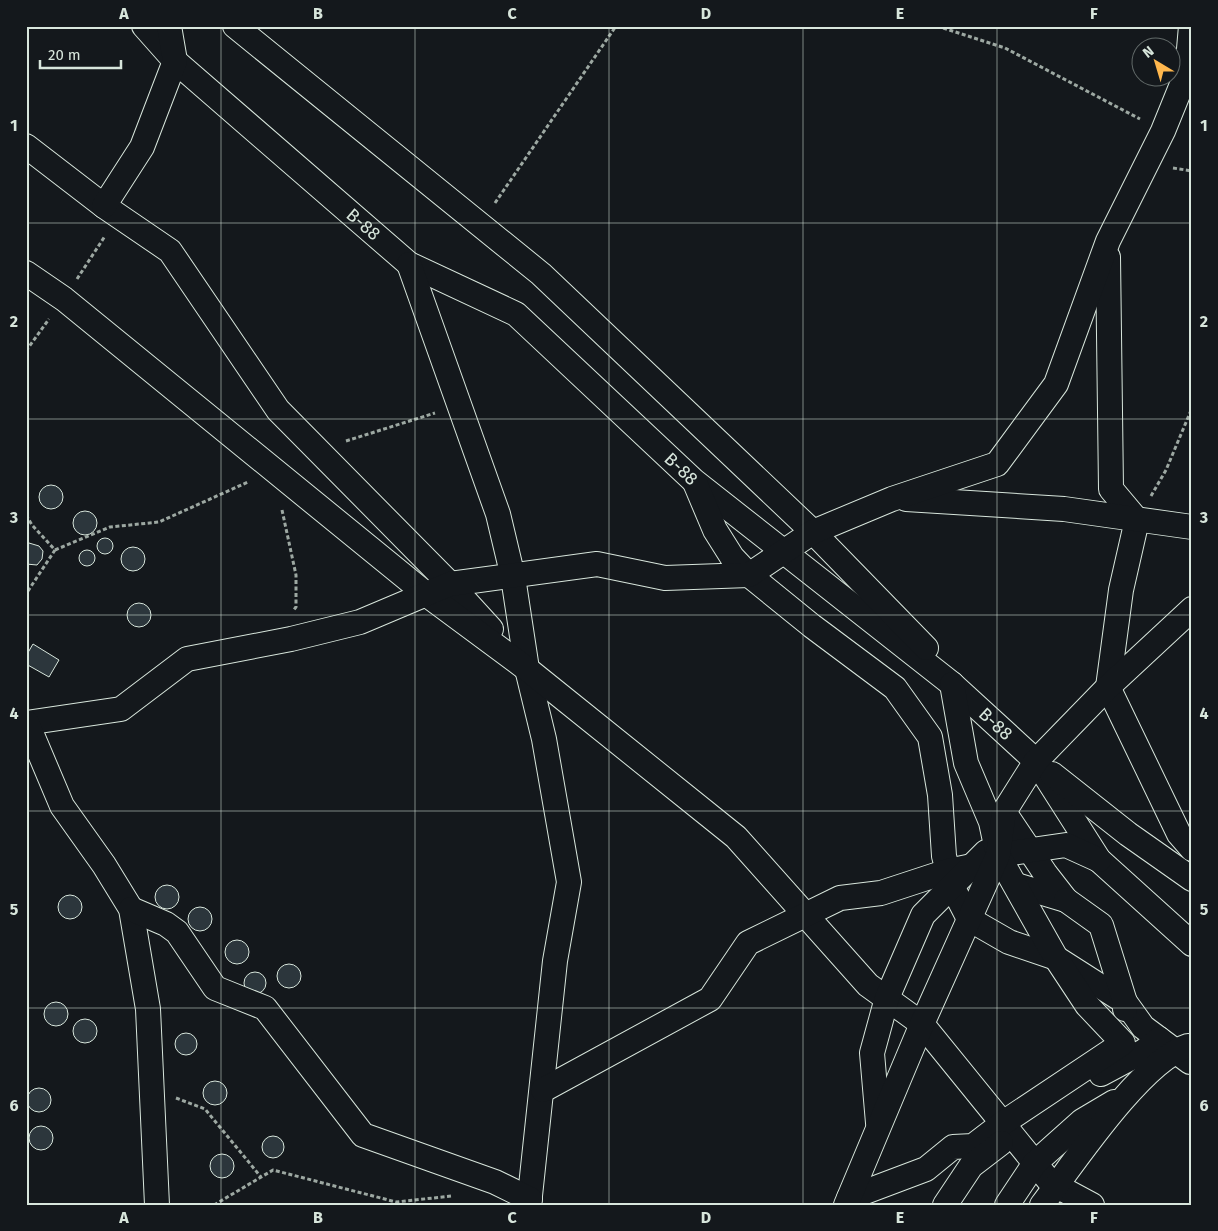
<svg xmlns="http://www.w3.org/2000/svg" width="1218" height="1231" font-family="'Fira Sans',sans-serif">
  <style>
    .building { fill: #2c363c; stroke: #d8e6dc }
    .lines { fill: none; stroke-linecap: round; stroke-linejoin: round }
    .street-casing { stroke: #d8e6dc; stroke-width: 26 }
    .path { stroke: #9da8a2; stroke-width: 3; stroke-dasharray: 4 2.5; stroke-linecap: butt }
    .street { stroke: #14181c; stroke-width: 24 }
    .grid { fill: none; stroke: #d8e6dc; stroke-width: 1; stroke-opacity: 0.55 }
    .labels { text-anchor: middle; stroke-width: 4; stroke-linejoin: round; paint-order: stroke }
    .street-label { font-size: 18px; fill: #d8e6dc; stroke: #14181c }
    .neatline { fill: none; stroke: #d8e6dc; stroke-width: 2 }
    .grid-label { font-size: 16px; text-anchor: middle; font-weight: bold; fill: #d8e6dc }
  </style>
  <rect width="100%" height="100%" fill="#14181c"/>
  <path class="building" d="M39 497a12 12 0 1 1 24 0a12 12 0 1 1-24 0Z
    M73 523a12 12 0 1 1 24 0a12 12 0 1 1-24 0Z
    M97 546a8 8 0 1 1 16 0a8 8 0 1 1-16 0Z
    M 29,543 L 39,546 L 43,551 L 42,559 L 37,565 L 26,564 L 26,544 Z
    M121 559a12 12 0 1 1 24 0a12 12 0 1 1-24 0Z
    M79 558a8 8 0 1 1 16 0a8 8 0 1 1-16 0Z
    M127 615a12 12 0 1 1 24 0a12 12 0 1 1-24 0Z
    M 33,644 L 59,660 L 49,677 L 26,664 L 26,656 Z
    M155 897a12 12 0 1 1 24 0a12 12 0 1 1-24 0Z
    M58 907a12 12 0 1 1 24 0a12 12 0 1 1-24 0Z
    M188 919a12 12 0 1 1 24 0a12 12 0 1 1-24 0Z
    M225 952a12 12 0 1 1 24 0a12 12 0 1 1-24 0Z
    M277 976a12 12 0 1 1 24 0a12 12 0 1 1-24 0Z
    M244 983a11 11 0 1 1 22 0a11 11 0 1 1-22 0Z
    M44 1014a12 12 0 1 1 24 0a12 12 0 1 1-24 0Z
    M73 1031a12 12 0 1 1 24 0a12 12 0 1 1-24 0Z
    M175 1044a11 11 0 1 1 22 0a11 11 0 1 1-22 0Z
    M203 1093a12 12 0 1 1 24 0a12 12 0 1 1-24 0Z
    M27 1100a12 12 0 1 1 24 0a12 12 0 1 1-24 0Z
    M29 1138a12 12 0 1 1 24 0a12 12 0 1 1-24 0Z
    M262 1147a11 11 0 1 1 22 0a11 11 0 1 1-22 0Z
    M210 1166a12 12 0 1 1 24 0a12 12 0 1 1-24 0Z"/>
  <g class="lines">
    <g class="street-casing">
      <g id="street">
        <path id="s1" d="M 144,26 L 175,61 L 409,264 L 516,314 L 694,481 L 952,684 L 1036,761 L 1099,860 L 1192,944"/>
        <path d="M 235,26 L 541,274 L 813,532 L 926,648"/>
        <path d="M 26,146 L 104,206 L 170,251 L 278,410 L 450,584 L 491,629"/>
        <path d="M 104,206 L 142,147 L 175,61 L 169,26"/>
        <path d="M 1108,257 L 1111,489 L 1137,520 L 1121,590 L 1108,687 L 1179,834 L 1192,849"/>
        <path d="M 409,264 L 498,514 L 513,577 L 527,669 L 544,739 L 569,882 L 555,961 L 529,1205"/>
        <path d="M 26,273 L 64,299 L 426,594 L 527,669 L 736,837 L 868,985 L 922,1024 L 1051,1183 L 1092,1205"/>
        <path d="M 696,485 L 715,530 L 732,557 L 749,575 L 812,626 L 895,688 L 930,737 L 940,795 L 944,856 L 952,886 L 969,919 L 1009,942 L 1056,958 L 1125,1002 L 1143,1027 L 1190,1062"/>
        <path d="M 906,499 L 1064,509 L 1192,527"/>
        <path d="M 26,723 L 121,709 L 187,659 L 291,639 L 360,622 L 450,584 L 597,564 L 665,578 L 749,575 L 813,532 L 892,499 L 997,464 L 1056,384 L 1108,241 L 1163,131 L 1187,72 L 1191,26"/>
        <path d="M 27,723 L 62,806 L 104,865 L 131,909 L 148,1009 L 157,1205"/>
        <path d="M 1052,774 L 1128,834 L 1192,879"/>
        <path d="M 1004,812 L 1045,873 L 1066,900 L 1016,885"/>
        <path d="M 1066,900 L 1101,925 L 1125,1002 L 1125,1009"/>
        <path d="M 131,909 L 166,924 L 177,932 L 215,988 L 265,1008 L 363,1135 L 495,1182 L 530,1199"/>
        <path d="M 1101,1074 L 1144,1051 L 1159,1039"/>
        <path d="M 543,1090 L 710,999 L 748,943 L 840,898 L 881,893 L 948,871 L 972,866"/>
        <path d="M 878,1123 L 872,1053 L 887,998 L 923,915 L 986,852 L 998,855 L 1066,845 L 1099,860"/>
        <path d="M 849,1198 L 926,1169 L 953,1147 L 973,1146 L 1003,1123 L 1123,1043 L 1087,1005 L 1056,958 L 998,855 L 991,822 L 966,763 L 952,684"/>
        <path d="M 846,1205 L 922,1024 L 998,855 L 1004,812 L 1036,761 L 1108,687 L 1192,609"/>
        <path d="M 945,1205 L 971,1166 L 1001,1143"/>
        <path d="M 1007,1205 L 1035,1163 L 1082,1121 L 1114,1102"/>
        <path d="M 1042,1205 C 1073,1164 1141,1061 1188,1046"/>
      </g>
    </g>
    <path class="path" d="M 937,26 L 1005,48 L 1140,119
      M 1173,168 L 1192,171
      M 495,203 L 616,26
      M 77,279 L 105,236
      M 26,351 L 49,319
      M 346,441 L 435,413
      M 1151,496 L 1166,470 L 1192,408
      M 282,510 L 296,575 L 296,607 L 293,611
      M 26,515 L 32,525 L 55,550 L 26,594
      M 55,550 L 110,527 L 159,522 L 248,482
      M 176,1098 L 205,1109 L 261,1177
      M 214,1205 L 273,1170 L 396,1202 L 452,1196"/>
    <use href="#street" class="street"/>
  </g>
  <path class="grid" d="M 221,26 L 221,1205M 415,26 L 415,1205M 609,26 L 609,1205M 803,26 L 803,1205M 997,26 L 997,1205M 26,223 L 1192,223M 26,419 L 1192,419M 26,615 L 1192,615M 26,811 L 1192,811M 26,1008 L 1192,1008"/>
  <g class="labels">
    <g class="street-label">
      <text dy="6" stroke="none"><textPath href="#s1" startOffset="296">B-88</textPath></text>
      <text dy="6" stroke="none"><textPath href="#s1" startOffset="701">B-88</textPath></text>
      <text dy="6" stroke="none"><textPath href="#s1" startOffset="1106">B-88</textPath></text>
    </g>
  </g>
  <rect width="1218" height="1231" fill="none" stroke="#14181c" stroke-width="55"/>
  <g transform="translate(1156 62) rotate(322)"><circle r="24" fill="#14181c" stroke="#626a69"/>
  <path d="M0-4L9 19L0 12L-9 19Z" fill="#ffb74d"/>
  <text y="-8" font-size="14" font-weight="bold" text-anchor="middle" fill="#d8e6dc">N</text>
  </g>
  <path d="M40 60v8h81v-8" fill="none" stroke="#d8e6dc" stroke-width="2.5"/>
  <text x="48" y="60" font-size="15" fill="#d8e6dc" stroke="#14181c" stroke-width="4" paint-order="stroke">20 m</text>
  <rect x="28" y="28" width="1162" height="1176" class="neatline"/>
  <g class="grid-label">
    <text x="124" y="19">A</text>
    <text x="318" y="19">B</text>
    <text x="512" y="19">C</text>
    <text x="706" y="19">D</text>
    <text x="900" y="19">E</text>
    <text x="1094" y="19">F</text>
    <text x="14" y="131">1</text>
    <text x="1204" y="131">1</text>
    <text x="14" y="327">2</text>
    <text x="1204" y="327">2</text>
    <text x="14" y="523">3</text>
    <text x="1204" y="523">3</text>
    <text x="14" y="719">4</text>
    <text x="1204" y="719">4</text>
    <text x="14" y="915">5</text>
    <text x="1204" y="915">5</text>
    <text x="14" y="1111">6</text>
    <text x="1204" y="1111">6</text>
    <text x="124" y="1223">A</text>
    <text x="318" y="1223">B</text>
    <text x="512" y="1223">C</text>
    <text x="706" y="1223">D</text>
    <text x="900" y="1223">E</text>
    <text x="1094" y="1223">F</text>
  </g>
</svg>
